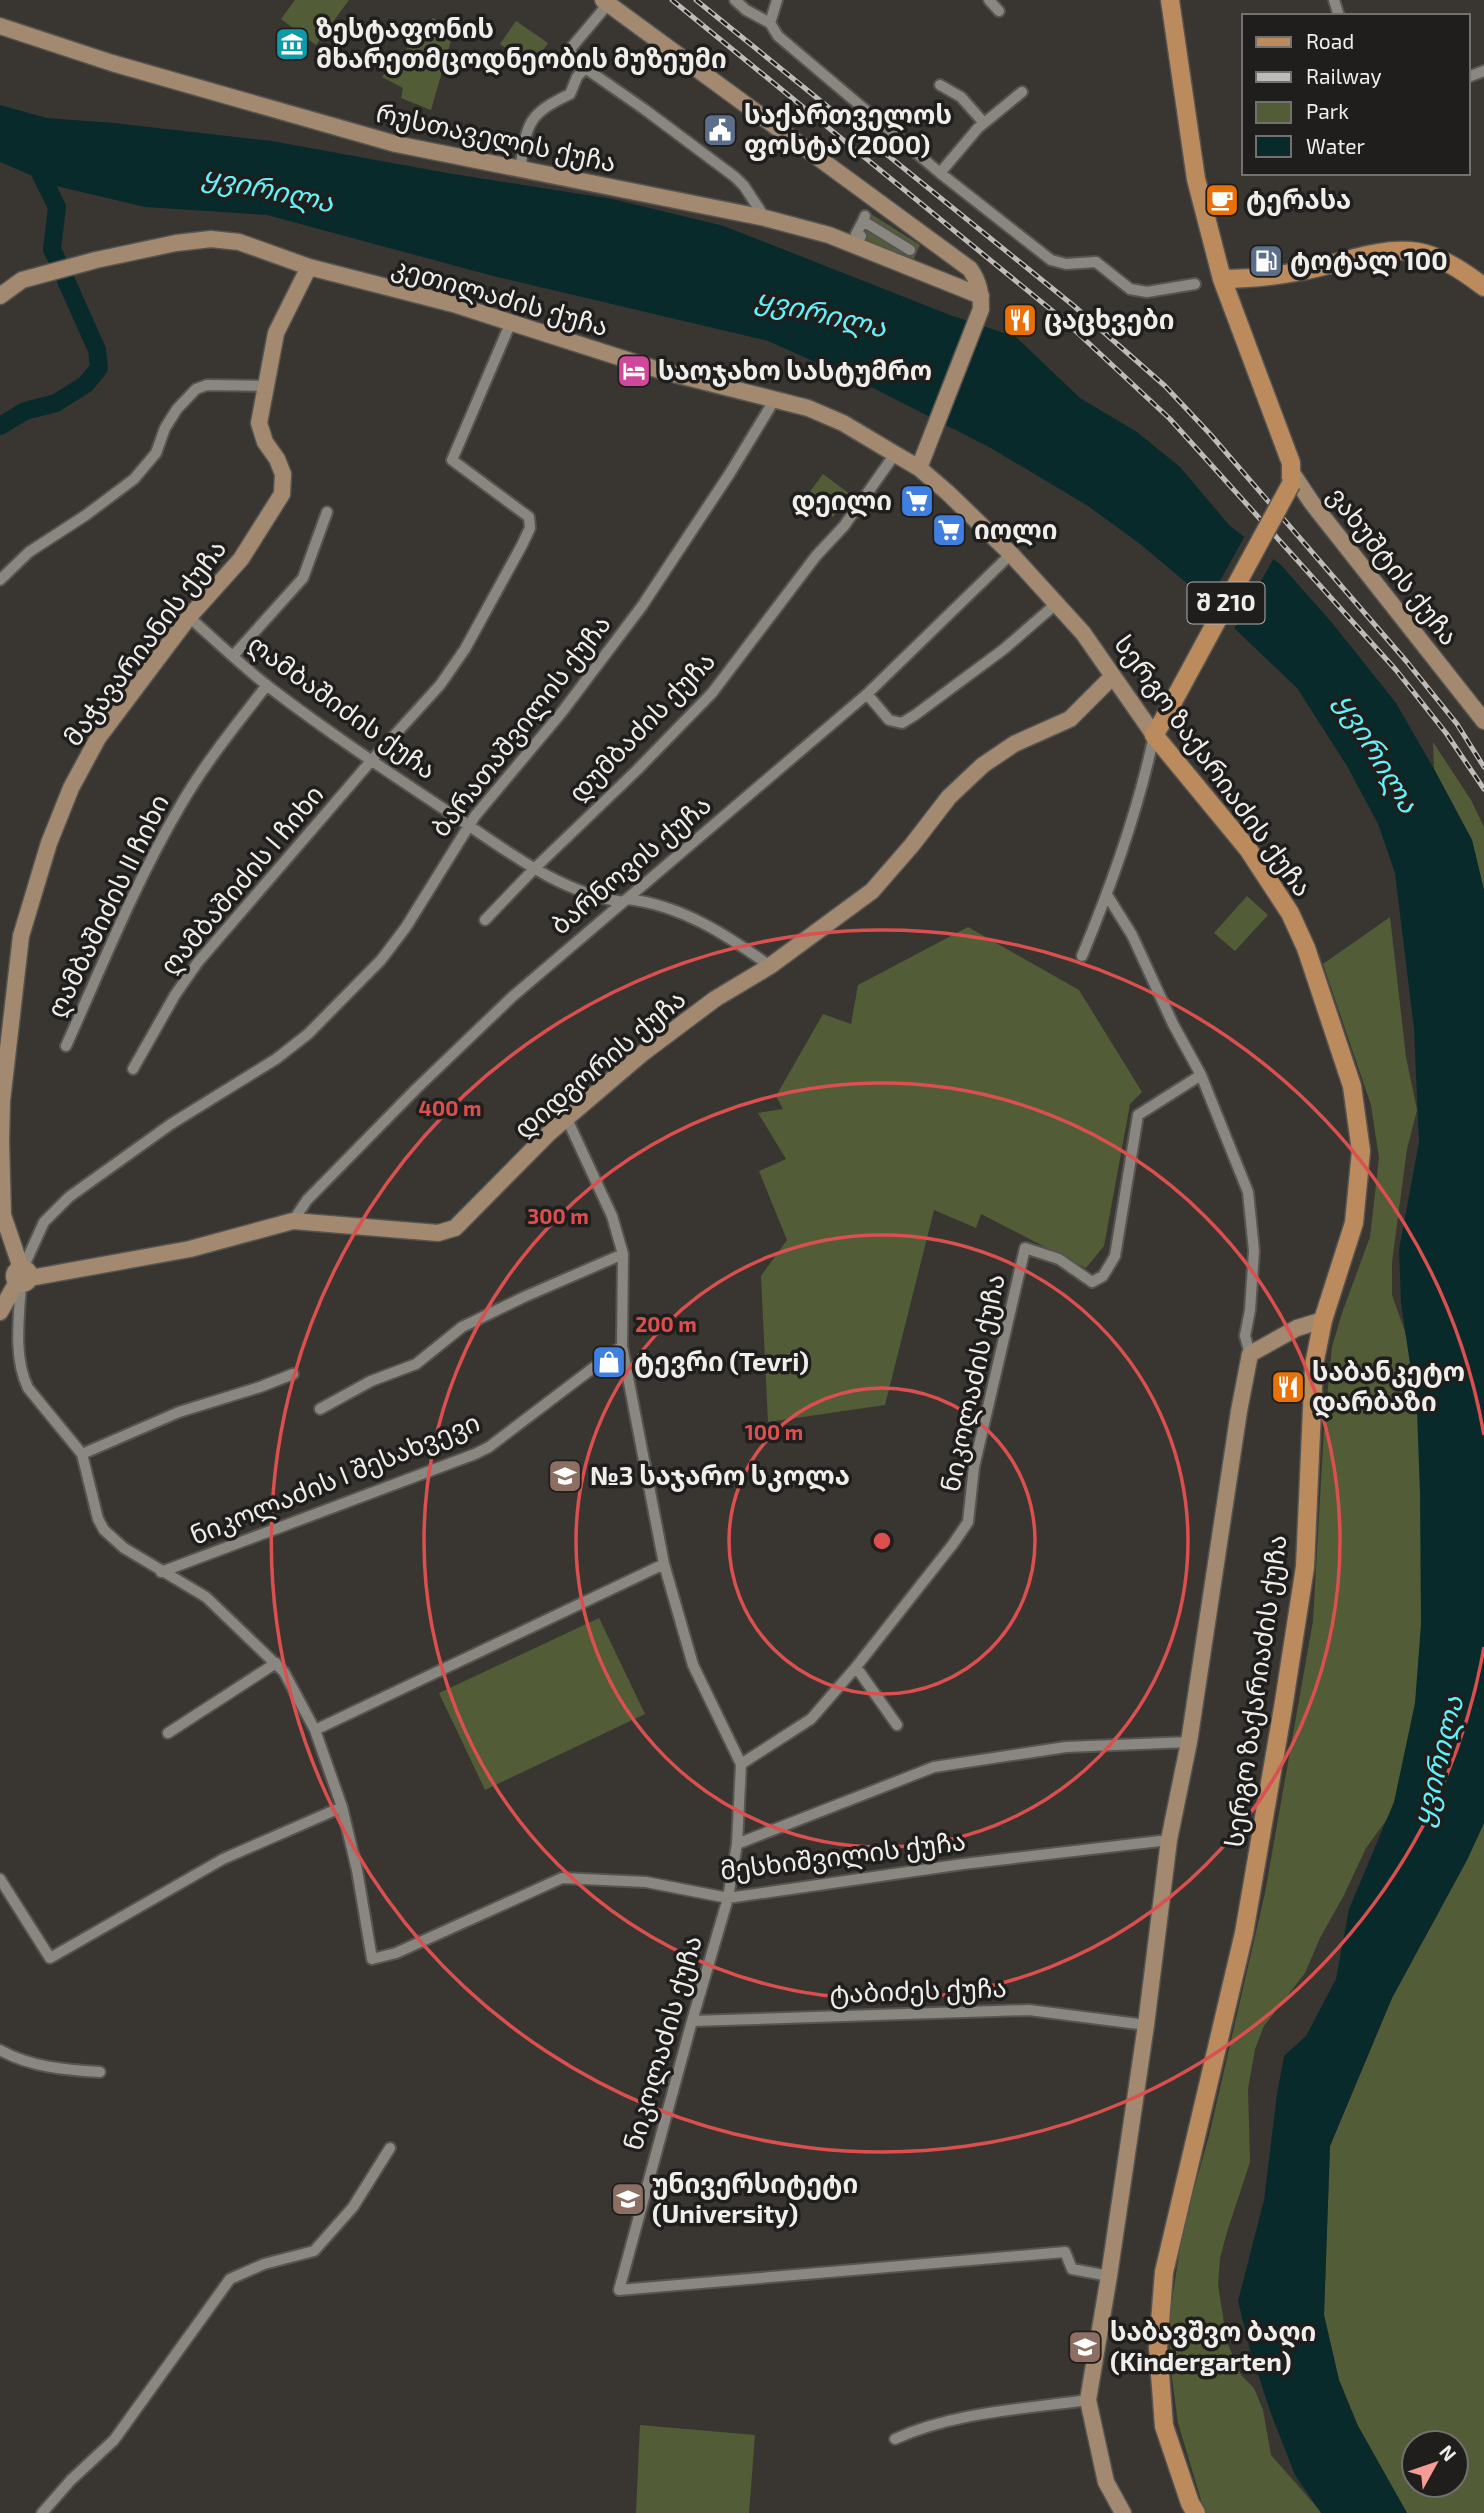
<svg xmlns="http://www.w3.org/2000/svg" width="1484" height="2513" font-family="'Exo 2','Noto Sans Georgian',sans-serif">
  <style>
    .green { fill: #525d37; fill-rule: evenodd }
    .water { fill: #092a2b }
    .pier { fill: #393632 }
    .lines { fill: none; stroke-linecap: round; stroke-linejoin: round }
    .river { stroke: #092a2b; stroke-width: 18 }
    .street-casing { stroke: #565450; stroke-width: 14 }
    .secondary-casing { stroke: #565450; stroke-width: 19 }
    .primary-casing { stroke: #565450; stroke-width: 21 }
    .street { stroke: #8a8781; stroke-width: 10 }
    .secondary { stroke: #a3896f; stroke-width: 16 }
    .primary { stroke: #bb8b5e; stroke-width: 18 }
    .rail-casing { stroke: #bebbb8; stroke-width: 5 }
    .rail { stroke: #1f1e1c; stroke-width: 2.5; stroke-dasharray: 8; stroke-linecap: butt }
    .primary-bridge-casing { stroke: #565450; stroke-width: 21; stroke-linecap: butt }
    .primary-bridge { stroke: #bb8b5e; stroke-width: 18 }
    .ring { fill: none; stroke: #db504f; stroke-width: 3.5 }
    .labels { text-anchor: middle; stroke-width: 7; stroke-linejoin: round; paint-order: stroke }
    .shield { fill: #1f1e1c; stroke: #b1b0ad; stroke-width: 2 }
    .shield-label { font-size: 24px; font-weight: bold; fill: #f0eeeb }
    .poi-label { font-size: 26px; font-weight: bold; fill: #f0eeeb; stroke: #1f1e1c; text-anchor: start }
    .street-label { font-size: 26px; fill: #f0eeeb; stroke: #1f1e1c }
    .water-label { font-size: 28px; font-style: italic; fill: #63f2f9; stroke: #1f1e1c }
    .centre { fill: #db504f; stroke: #1f1e1c; stroke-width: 3.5 }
    .ring-label { font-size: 21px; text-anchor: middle; font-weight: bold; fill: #db504f; stroke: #1f1e1c; stroke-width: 7; stroke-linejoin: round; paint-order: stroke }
  </style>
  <rect width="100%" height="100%" fill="#393632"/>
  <path class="green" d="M 295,0 L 349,0 L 316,45 L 281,19 Z
    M 433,18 L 454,30 L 431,110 L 401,98 L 403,88 L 382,77 Z
    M 516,21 L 548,43 L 532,66 L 500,44 Z
    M 863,209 L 920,245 L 913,261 L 851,237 Z
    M 823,474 L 850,494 L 833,517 L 806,497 Z
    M 1433,742 L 1471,800 L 1484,827 L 1484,890 L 1472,840 L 1434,769 Z
    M 1247,896 L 1268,915 L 1235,951 L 1214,933 Z
    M 1390,917 L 1406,1057 L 1417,1110 L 1407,1149 L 1392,1262 L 1392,1295 L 1408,1340 L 1414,1394 L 1431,1494 L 1447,1560 L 1398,1804 L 1366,1848 L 1344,1895 L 1320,1938 L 1305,1973 L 1264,2026 L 1255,2049 L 1248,2089 L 1250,2162 L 1227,2232 L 1220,2258 L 1218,2285 L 1227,2342 L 1241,2375 L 1254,2388 L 1263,2410 L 1271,2455 L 1322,2513 L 1205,2513 L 1178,2423 L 1171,2370 L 1169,2320 L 1183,2228 L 1209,2136 L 1265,1893 L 1313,1621 L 1324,1429 L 1332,1347 L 1342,1313 L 1370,1237 L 1379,1158 L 1371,1105 L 1323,964 Z
    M 968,927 L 1079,990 L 1142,1092 L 1130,1104 L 1104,1246 L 1086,1268 L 981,1214 L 976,1228 L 934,1210 L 885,1405 L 768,1422 L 761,1276 L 787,1240 L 759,1171 L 786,1159 L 758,1113 L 783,1109 L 776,1096 L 823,1014 L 851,1024 L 858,985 Z
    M 599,1618 L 645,1714 L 485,1790 L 439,1693 Z
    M 1484,1823 L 1484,2513 L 1407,2513 L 1358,2426 L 1339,2380 L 1324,2315 L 1330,2146 L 1392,1998 L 1467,1860 ZM 1414,2443 L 1456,2443 L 1456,2485 L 1414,2485 Z
    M 640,2425 L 755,2435 L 749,2513 L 636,2513 Z"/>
  <path class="water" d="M 0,105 L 47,118 L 114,123 L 272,141 L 447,173 L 612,199 L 724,226 L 950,315 L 1016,337 L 1080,398 L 1137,432 L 1180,467 L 1230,526 L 1281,565 L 1333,624 L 1396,703 L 1434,769 L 1472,840 L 1484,890 L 1484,1823 L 1467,1860 L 1392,1998 L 1330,2146 L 1324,2315 L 1339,2380 L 1358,2426 L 1407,2513 L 1321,2513 L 1295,2475 L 1270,2411 L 1249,2346 L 1238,2301 L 1264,2200 L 1277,2094 L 1284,2056 L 1306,2036 L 1336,1979 L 1349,1909 L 1394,1802 L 1415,1703 L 1421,1624 L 1420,1493 L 1417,1411 L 1401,1303 L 1399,1250 L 1419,1142 L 1414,1029 L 1395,873 L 1378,824 L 1347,766 L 1297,688 L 1189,585 L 1140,544 L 1088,506 L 989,447 L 873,388 L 768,341 L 493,276 L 267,215 L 145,207 L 56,186 L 0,162 Z"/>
  <path class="pier" d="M 1246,534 L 1275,556 L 1233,631 L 1206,606 Z"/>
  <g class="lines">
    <path class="river" d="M 0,426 L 25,411 L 56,403 L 86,384 L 99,368 L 97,350 L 52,249 L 57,207 L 34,161"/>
    <g class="street-casing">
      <path id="street" d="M 735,0 L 746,10 L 770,23
        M 777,0 L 770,23 L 778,36 L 940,173 L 1051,260 L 1066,264 L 1096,262 L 1130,289 L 1147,292 L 1195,284
        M 989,0 L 999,11
        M 1334,0 L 1339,16
        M 608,4 L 571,48 L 572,55 L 585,68 L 644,109 L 735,177 L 744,186 L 765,218
        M 1468,77 L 1484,71
        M 940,85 L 961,97 L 984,123
        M 520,170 C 527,124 526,115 570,94 L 577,77 L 585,68
        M 940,173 L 978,128 L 1022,92
        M 865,216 L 863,221 L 910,250
        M 859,240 L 861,236 L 856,234 L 863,221
        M 0,580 L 29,552 L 86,515 L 134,479 L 156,453 L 165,428 L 177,409 L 196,389 L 207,385 L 265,386
        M 189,617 C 215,640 241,665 269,687 C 329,733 391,774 453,815 C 505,849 559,893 623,902
        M 233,656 L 303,578 L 327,512
        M 867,694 L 889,720 L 902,723 L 915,715 L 1004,649 L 1057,603
        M 1107,895 L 1132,935 L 1173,1024 L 1201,1075 L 1248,1192 L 1254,1251 L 1250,1310 L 1245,1336 L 1250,1354
        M 627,899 C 681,905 727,935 770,966
        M 485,920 L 535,868 L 637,770 L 712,693 L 816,556 L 844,526 L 895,454
        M 1082,956 C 1112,884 1138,812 1154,735
        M 66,1046 C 102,966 135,883 179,808 C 204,764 236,725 267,685
        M 133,1069 L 175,995 L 198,962 L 371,761 L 440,685 L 465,649 L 522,545 L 530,528 L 529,517 L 452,460 L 511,322
        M 567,1119 L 612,1216 L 623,1254 L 622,1346 L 664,1564 L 693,1665 L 741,1764 L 737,1844 L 728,1898 L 692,2021 L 619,2290 L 1065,2252 L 1072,2269 L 1109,2276
        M 293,1221 L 307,1200 L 416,1089 L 512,997 L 867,694 L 1011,554
        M 23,1268 L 44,1222 L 69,1197 L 171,1124 L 276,1059 L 308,1034 L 381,960 L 406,927 L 475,816 L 562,712 L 642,606 L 730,473 L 775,399
        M 21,1284 C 19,1317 13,1357 28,1388 L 82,1454 L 98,1519 L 104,1530 L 124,1548 L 206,1597 L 284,1672 L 315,1730 L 342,1807 L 357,1870 L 372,1959 L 396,1953 L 562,1878 L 646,1882 L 728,1898 L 963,1864 L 1169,1840
        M 320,1409 L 371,1381 L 416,1364 L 462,1327 L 524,1297 L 623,1254
        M 82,1454 L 179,1412 L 260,1387 L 293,1374
        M 161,1572 L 475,1454 L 489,1447 L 622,1346
        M 856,1667 L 897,1725
        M 315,1730 L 664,1564
        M 168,1733 L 276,1663
        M 741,1764 L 811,1719 L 856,1667 L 953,1544 L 968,1522 L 974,1467 L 1025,1248 L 1059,1259 L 1092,1282 L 1103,1276 L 1115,1256 L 1138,1115 L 1201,1075
        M 737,1844 L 934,1767 L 1066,1747 L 1189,1742
        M 0,1879 L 50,1958 L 223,1859 L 342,1807
        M 692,2021 L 1029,2010 L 1146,2025
        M 0,2050 C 30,2067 66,2070 100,2072
        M 895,2439 C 954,2412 1024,2409 1088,2400
        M 42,2513 L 71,2480 L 114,2440 L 230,2279 L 264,2264 L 314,2251 L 353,2207 L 390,2148"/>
    </g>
    <g class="secondary-casing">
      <path id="secondary" d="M 603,0 L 970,269 C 979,282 981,293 981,309 L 919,468
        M 0,26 L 112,63 L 396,144 L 765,218 L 829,235 L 981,296
        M 0,296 L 22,280 L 96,260 L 176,243 L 211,239 L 239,242 L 309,267 L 453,304 L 662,371 L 808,408 L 843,423 L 895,454 L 919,468 L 948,493 L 1011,554 L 1083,633 L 1154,735
        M 1292,473 L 1312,503 L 1484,721
        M14 1276a8 8 0 1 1 16 0a8 8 0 1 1-16 0Z
        M 21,1268 L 3,1215 L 1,1141 L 2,1101 L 21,936 L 49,843 L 71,788 L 98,738 L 189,617 L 241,559 L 282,494 L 283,474 L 277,459 L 265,442 L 259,423 L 276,333 L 309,267
        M 30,1278 L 190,1249 L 293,1221 L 438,1233 L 455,1228 L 548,1134 L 643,1053 L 715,999 L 770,966 L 872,891 L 912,845 L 949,797 L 983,765 L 1014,744 L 1070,719 L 1113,676
        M 0,1312 L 17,1282
        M 1123,2513 L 1106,2482 L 1088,2400 L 1109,2276 L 1146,2025 L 1169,1840 L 1189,1742 L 1239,1411 L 1250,1354 L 1297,1328 L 1323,1320"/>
    </g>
    <g class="primary-casing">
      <path id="primary" d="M 1170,0 L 1196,179 L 1222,279 L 1291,463 L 1291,484
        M 1222,279 C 1249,279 1276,276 1302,271 C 1339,264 1380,246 1418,252 C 1442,256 1466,273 1484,287
        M 1162,722 L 1154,735 L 1248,849 L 1290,913 L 1306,948 L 1352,1086 L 1361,1151 L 1354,1223 L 1323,1320 L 1314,1365 L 1305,1567 L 1283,1708 L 1244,1933 L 1164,2272 L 1158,2348 L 1164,2426 L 1190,2503 L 1196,2513"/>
    </g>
    <use href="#street" class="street"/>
    <use href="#secondary" class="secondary"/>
    <use href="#primary" class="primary"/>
    <g class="rail-casing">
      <path id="rail" d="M 672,0 L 1066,322 L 1170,419 L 1396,670 L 1446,733 L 1484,789
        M 696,0 L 1074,306 L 1165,386 L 1210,434 L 1407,662 L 1457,724 L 1484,767"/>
    </g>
    <use href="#rail" class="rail"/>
    <g class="primary-bridge-casing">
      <path id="primary-bridge" d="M 1162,722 L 1291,484"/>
    </g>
    <use href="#primary-bridge" class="primary-bridge"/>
  </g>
  <g class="ring">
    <circle cx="882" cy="1541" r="153"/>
    <circle cx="882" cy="1541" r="306"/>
    <circle cx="882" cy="1541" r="458"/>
    <path d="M1484 1647A611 611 0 1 1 1484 1435"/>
  </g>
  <defs>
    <g id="museum-square" transform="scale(1.75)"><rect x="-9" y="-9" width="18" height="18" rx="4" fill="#0f9aa8" stroke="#1f1e1c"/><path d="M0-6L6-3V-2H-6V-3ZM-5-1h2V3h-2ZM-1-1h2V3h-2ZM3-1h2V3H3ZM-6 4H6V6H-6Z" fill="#fff"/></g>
    <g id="civic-square" transform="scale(1.75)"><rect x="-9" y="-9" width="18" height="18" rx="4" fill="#5c6f8a" stroke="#1f1e1c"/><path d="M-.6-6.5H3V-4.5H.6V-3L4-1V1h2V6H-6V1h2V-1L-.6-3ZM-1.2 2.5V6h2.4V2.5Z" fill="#fff"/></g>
    <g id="cafe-square" transform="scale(1.75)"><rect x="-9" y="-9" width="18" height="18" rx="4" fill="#e8710a" stroke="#1f1e1c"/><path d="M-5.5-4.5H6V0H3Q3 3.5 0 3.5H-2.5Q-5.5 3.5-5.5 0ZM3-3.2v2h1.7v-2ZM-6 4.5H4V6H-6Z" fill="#fff"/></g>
    <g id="fuel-square" transform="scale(1.75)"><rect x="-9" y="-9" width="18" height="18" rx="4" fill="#5c6f8a" stroke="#1f1e1c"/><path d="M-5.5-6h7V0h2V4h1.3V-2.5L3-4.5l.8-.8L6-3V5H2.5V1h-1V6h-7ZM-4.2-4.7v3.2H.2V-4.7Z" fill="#fff"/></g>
    <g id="restaurant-square" transform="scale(1.75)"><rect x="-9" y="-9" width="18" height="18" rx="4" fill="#e8710a" stroke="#1f1e1c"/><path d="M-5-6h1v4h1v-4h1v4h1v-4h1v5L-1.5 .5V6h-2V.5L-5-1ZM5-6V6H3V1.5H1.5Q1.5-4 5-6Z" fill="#fff"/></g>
    <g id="hotel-square" transform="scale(1.75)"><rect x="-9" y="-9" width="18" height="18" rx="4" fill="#d1479c" stroke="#1f1e1c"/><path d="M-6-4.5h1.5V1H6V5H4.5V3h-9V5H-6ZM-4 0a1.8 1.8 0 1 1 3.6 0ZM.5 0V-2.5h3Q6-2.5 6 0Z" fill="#fff"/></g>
    <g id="supermarket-square" transform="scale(1.75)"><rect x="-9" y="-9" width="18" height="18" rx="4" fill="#3f7fe0" stroke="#1f1e1c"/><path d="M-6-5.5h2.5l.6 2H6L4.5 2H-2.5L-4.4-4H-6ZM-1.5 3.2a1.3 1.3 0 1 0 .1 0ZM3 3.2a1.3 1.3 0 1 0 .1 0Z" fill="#fff"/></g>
    <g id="shop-square" transform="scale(1.75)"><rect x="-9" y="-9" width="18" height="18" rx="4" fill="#3f7fe0" stroke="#1f1e1c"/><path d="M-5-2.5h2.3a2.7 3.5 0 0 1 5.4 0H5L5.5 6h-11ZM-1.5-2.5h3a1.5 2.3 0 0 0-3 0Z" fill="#fff"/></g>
    <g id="school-square" transform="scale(1.75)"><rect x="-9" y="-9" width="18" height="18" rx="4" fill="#8d6e63" stroke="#1f1e1c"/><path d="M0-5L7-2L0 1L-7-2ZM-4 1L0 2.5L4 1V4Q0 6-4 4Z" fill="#fff"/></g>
    <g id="university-square" transform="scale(1.75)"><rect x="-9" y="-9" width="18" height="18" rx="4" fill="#8d6e63" stroke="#1f1e1c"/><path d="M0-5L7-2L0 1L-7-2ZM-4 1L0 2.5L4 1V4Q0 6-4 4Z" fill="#fff"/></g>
  </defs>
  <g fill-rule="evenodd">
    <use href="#museum-square" x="292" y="44"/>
    <use href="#civic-square" x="720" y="130"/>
    <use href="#cafe-square" x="1222" y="200"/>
    <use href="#fuel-square" x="1266" y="261"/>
    <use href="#restaurant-square" x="1020" y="320"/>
    <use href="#hotel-square" x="634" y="371"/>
    <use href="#supermarket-square" x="917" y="501"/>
    <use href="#supermarket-square" x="949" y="530"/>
    <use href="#shop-square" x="609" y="1362"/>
    <use href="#restaurant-square" x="1288" y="1387"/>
    <use href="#school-square" x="565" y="1476"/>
    <use href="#university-square" x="628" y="2199"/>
    <use href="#school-square" x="1085" y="2347"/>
  </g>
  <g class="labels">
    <rect class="shield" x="1187.5" y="582.5" width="77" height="41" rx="5"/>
    <g class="shield-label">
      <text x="1226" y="611">შ 210</text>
    </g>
    <g class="poi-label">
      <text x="316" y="38">ზესტაფონის<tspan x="316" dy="30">მხარეთმცოდნეობის მუზეუმი</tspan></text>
      <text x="744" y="124">საქართველოს<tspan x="744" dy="30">ფოსტა (2000)</tspan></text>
      <text x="1246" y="209">ტერასა</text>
      <text x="1290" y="270">ტოტალ 100</text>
      <text x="1044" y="329">ცაცხვები</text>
      <text x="658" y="380">საოჯახო სასტუმრო</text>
      <text x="892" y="510" text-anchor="end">დეილი</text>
      <text x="974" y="539">იოლი</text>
      <text x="634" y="1371">ტევრი (Tevri)</text>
      <text x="1312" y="1381">საბანკეტო<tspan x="1312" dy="30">დარბაზი</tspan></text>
      <text x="590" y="1485">№3 საჯარო სკოლა</text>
      <text x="652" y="2193">უნივერსიტეტი<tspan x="652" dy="30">(University)</tspan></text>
      <text x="1110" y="2341">საბავშვო ბაღი<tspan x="1110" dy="30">(Kindergarten)</tspan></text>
    </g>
    <g class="street-label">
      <text transform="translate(496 138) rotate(12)" y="9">რუსთაველის ქუჩა</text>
      <text transform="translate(500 297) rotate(16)" y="9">კეთილაძის ქუჩა</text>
      <text transform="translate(1393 566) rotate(52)" y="9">ვახუშტის ქუჩა</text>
      <text transform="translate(145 643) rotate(-53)" y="9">მაჭავარიანის ქუჩა</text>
      <text transform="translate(342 707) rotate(36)" y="9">ღამბაშიძის ქუჩა</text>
      <text transform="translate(521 726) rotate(-52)" y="9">ბარათაშვილის ქუჩა</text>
      <text transform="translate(642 727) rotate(-46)" y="9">დუმბაძის ქუჩა</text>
      <text transform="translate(1213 766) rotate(54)" y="9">სერგო ზაქარიაძის ქუჩა</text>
      <text transform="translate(631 865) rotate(-40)" y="9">ბარნოვის ქუჩა</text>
      <text transform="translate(242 880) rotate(-50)" y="9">ღამბაშიძის I ჩიხი</text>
      <text transform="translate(108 906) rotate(-64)" y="9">ღამბაშიძის II ჩიხი</text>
      <text transform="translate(600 1064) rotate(-40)" y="9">დიდგორის ქუჩა</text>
      <text transform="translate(973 1383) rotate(-78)" y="9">ნიკოლაძის ქუჩა</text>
      <text transform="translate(335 1479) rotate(-22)" y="9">ნიკოლაძის I შესახვევი</text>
      <text transform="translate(1256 1691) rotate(-82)" y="9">სერგო ზაქარიაძის ქუჩა</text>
      <text transform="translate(843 1856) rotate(-7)" y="9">მესხიშვილის ქუჩა</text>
      <text transform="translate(918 1991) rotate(-2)" y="9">ტაბიძეს ქუჩა</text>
      <text transform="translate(663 2043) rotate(-74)" y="9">ნიკოლაძის ქუჩა</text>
    </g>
    <g class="water-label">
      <text transform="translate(268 189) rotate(12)" y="10">ყვირილა</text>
      <text transform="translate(821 313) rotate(13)" y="10">ყვირილა</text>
      <text transform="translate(1377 753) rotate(59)" y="10">ყვირილა</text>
      <text transform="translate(1438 1761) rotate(-76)" y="10">ყვირილა</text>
    </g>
  </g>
  <circle cx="882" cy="1541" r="10" class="centre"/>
  <g class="ring-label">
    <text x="450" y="1116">400 m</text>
    <text x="558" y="1224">300 m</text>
    <text x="666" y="1332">200 m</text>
    <text x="774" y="1440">100 m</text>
  </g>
  <rect x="1242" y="14" width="228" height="161" fill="#1f1e1c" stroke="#73716f" stroke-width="2"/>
  <rect x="1256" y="37" width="35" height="10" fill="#bb8b5e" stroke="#73716f" stroke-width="2"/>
  <text x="1306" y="49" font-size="21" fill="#f0eeeb">Road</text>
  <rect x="1256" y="72" width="35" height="10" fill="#bebbb8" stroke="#73716f" stroke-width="2"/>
  <text x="1306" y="84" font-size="21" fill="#f0eeeb">Railway</text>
  <rect x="1256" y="102" width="35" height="21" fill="#525d37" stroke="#73716f" stroke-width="2"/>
  <text x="1306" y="119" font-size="21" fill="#f0eeeb">Park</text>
  <rect x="1256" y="136" width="35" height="21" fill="#092a2b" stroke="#73716f" stroke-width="2"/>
  <text x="1306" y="154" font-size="21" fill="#f0eeeb">Water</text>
  <g transform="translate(1435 2464) rotate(50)"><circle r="33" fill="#1f1e1c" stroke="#73716f" stroke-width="2"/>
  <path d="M0-5L12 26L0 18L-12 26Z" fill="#f59c94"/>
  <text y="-10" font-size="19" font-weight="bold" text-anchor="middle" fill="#f0eeeb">N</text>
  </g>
</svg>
